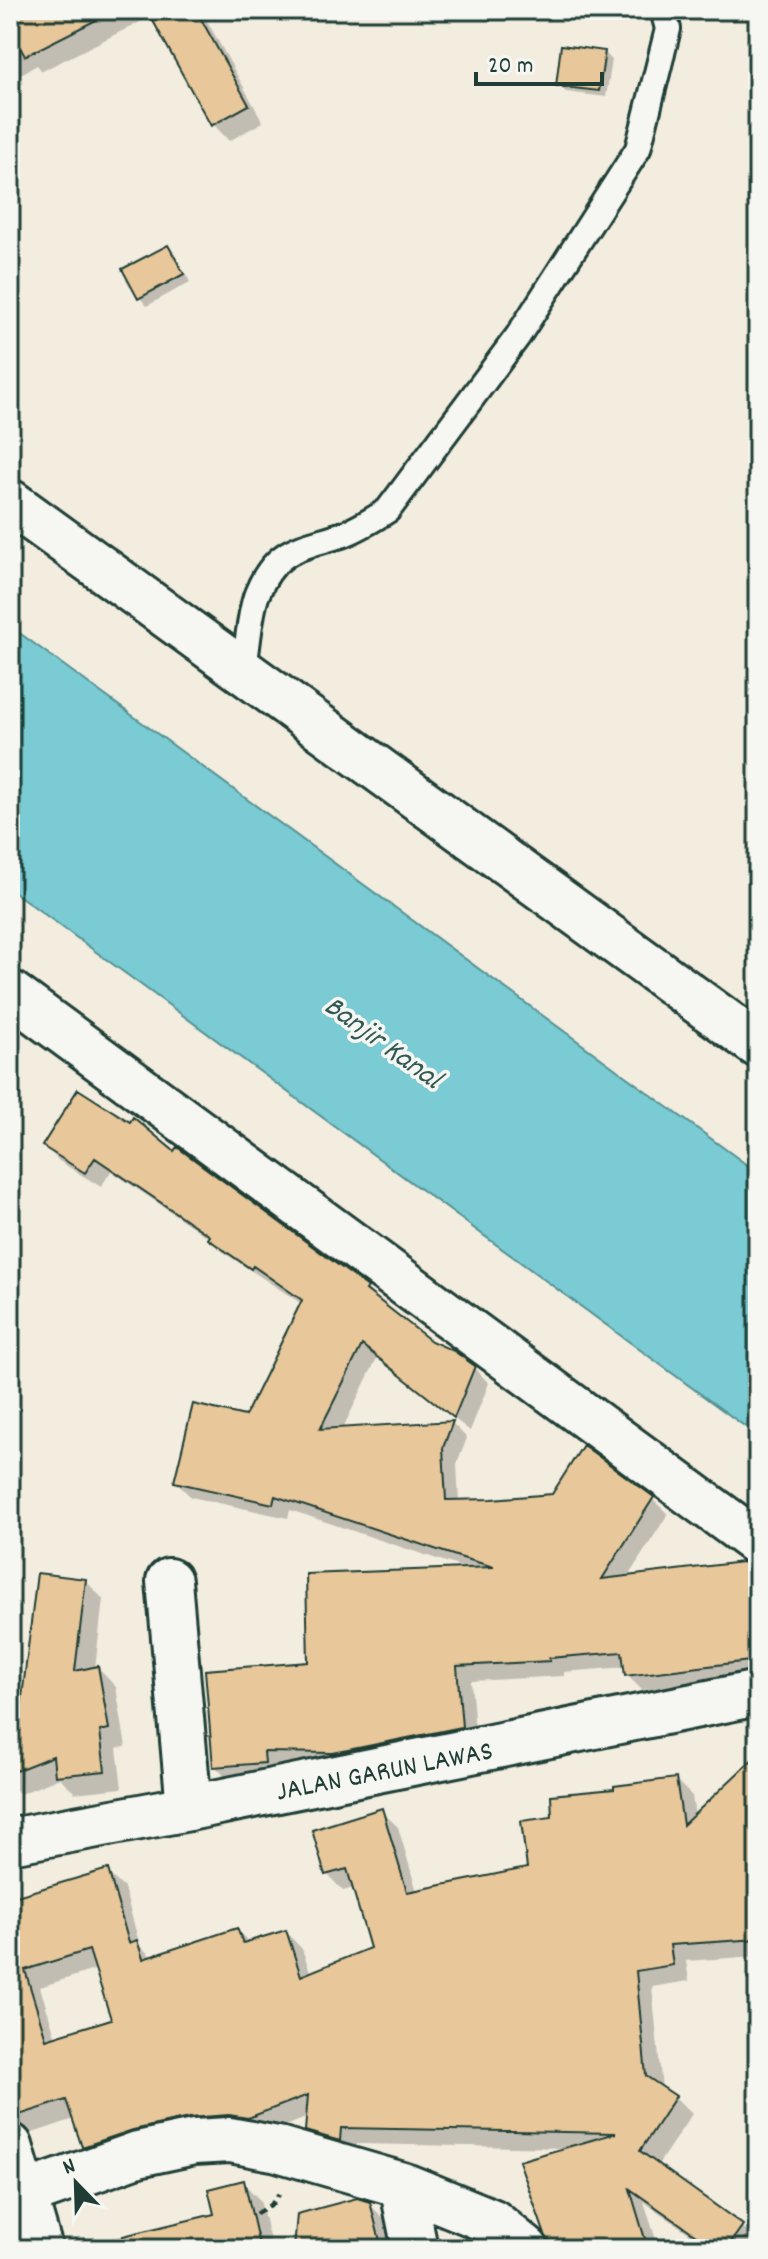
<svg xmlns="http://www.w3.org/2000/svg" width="768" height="2259" font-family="Dekko,sans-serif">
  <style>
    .water { fill: #7acbd3; stroke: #569293; stroke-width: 2 }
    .shadow { fill: #0003; fill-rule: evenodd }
    .building { fill: #e8c79a; stroke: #1f3d34; stroke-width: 2; fill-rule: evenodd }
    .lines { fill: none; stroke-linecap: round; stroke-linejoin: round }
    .lane-casing { stroke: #1f3d34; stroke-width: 30 }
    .street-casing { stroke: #1f3d34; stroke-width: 50 }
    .secondary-casing { stroke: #1f3d34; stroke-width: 50 }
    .path { stroke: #1f3d34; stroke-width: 5; stroke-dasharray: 8 6; stroke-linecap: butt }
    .lane { stroke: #f6f6f2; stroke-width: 24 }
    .street { stroke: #f6f6f2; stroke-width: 44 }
    .secondary { stroke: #f6f6f2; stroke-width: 44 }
    .labels { text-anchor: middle; stroke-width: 7; stroke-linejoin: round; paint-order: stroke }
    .street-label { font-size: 28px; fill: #1f3d34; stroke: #f6f6f2 }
    .water-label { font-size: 30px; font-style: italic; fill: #315954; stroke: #f6f6f2 }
  </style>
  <rect width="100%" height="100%" fill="#f3ede0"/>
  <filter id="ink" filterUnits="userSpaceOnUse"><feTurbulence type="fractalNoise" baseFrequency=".0125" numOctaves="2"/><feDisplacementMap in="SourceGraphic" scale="16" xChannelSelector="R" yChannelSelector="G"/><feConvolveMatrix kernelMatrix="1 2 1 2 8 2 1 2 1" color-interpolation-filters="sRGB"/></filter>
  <g filter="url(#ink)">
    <path class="water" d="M 10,626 L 758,1173 L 758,1436 L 10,889 Z"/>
    <path class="shadow" d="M 15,10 L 201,10 L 263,122 L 229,141 L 213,124 L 152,16 L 42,71 L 37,65 L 21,74 L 10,63 L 10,13 Z
      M 604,52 L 612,60 L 606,97 L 566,92 L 558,85 Z
      M 168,248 L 175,255 L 190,282 L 147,306 L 140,298 L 125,270 Z
      M 44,1145 L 174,1154 L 367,1289 L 430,1343 L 473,1367 L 489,1383 L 470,1431 L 377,1358 L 342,1430 L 452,1423 L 467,1438 L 457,1464 L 459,1502 L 652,1499 L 668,1514 L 627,1578 L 751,1569 L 758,1575 L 758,1676 L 642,1690 L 627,1675 L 626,1667 L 564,1672 L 564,1676 L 471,1681 L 476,1742 L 350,1768 L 278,1766 L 279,1778 L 230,1782 L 215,1766 L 310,1664 L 467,1569 L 290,1510 L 288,1518 L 191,1497 L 176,1482 L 246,1419 L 302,1304 L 226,1254 L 212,1240 L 111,1171 L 101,1187 L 59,1161 Z
      M 85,1580 L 103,1599 L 95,1669 L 98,1668 L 116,1687 L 126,1747 L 117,1748 L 122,1788 L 75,1793 L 60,1778 L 20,1794 L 10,1784 L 10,1672 L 23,1706 Z
      M 758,1757 L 758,1956 L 686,1961 L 689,1981 L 652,1987 L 662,2089 L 675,2097 L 692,2114 L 657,2166 L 742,2227 L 758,2243 L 754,2249 L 712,2249 L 644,2202 L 659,2249 L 553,2249 L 568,2148 L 357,2144 L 356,2156 L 324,2147 L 307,2130 L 308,2117 L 266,2134 L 100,2163 L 83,2146 L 74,2119 L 24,2136 L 10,2122 L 10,1901 L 107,1872 L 124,1888 L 140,1946 L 153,1958 L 237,1930 L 250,1943 L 286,1932 L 302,1949 L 311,1974 L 373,1949 L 354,1888 L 343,1891 L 327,1874 L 381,1811 L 398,1827 L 417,1892 L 530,1869 L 555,1819 L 617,1791 L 676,1780 L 692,1796 L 695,1816 ZM 97,1969 L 113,2021 L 56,2038 L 40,1987 Z
      M 243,2183 L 260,2200 L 272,2249 L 78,2249 L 77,2243 L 150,2232 L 217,2215 Z
      M 369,2204 L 391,2225 L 397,2249 L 296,2249 Z"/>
    <path class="building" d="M 10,10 L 116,10 L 25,56 L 21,49 L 10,55 Z
      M 147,10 L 196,10 L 249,105 L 211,126 Z
      M 561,45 L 605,51 L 599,91 L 556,86 Z
      M 168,245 L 184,274 L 138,299 L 122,269 Z
      M 78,1089 L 130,1122 L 133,1117 L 174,1151 L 177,1147 L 368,1287 L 366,1290 L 431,1341 L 454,1351 L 475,1366 L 454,1418 L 362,1345 L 320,1429 L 453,1421 L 443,1448 L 446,1500 L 492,1499 L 552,1494 L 583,1445 L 654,1497 L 602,1579 L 742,1562 L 753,1567 L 758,1615 L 758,1660 L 625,1676 L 622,1652 L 549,1658 L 550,1661 L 457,1666 L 462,1727 L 333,1753 L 264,1752 L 265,1763 L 213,1767 L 205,1670 L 308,1662 L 306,1574 L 494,1567 L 459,1557 L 275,1496 L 273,1504 L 174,1482 L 193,1404 L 245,1416 L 302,1300 L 253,1266 L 251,1269 L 208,1239 L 210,1236 L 95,1158 L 85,1173 L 42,1146 Z
      M 37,1573 L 86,1579 L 75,1671 L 98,1666 L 109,1729 L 100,1731 L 105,1771 L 55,1776 L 53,1756 L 13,1772 Z
      M 758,1754 L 758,1939 L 670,1945 L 673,1965 L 636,1971 L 646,2076 L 676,2096 L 640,2151 L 743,2225 L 726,2249 L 716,2249 L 630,2189 L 648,2249 L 550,2249 L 519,2161 L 616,2133 L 341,2128 L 340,2141 L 305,2131 L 308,2095 L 248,2118 L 229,2115 L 189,2118 L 133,2130 L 82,2147 L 66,2100 L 10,2118 L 10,1898 L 108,1869 L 129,1943 L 137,1940 L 143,1959 L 237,1928 L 243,1943 L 286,1930 L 301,1976 L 370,1948 L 347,1869 L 325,1875 L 312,1830 L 382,1808 L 407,1892 L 527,1868 L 521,1821 L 552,1817 L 551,1795 L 614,1789 L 614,1786 L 676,1778 L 683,1825 ZM 89,1950 L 111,2019 L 46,2039 L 25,1970 Z
      M 244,2180 L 260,2249 L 124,2249 L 123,2236 L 214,2214 L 208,2189 Z
      M 357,2198 L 370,2202 L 382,2249 L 294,2249 L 297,2214 Z"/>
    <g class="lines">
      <g class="lane-casing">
        <path id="lane" d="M 243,673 C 248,649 249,614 257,594 C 276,546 303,548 344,534 C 360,528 374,519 388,510 L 518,336 L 638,149 L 668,29 L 663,10"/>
      </g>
      <g class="street-casing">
        <path id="street" d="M 10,502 L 758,1045
          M 10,993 L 758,1543
          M 169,1581 L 189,1808
          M 10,2146 L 40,2249
          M 402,2185 L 415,2249
          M 10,2202 L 25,2194 L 138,2154 L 194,2142 L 230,2140 L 278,2149 L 402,2185 L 493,2222 L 526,2249"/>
      </g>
      <g class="secondary-casing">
        <path id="secondary" d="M 10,1841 L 189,1808 L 758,1693"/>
      </g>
      <path class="path" d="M 256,2214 L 272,2204 L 279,2194"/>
      <use href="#lane" class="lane"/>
      <use href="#street" class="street"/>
      <use href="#secondary" class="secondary"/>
    </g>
  </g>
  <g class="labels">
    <g class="street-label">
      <text transform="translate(384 1769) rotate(-11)" y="10">JALAN GARUN LAWAS</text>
    </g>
    <g class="water-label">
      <text transform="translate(384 1041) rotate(36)" y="10">Banjir Kanal</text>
    </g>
  </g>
  <rect width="768" height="2259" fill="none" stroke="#f6f6f2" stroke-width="40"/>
  <rect x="20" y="20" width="728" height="2219" fill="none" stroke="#1f3d34" stroke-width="3" filter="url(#ink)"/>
  <g transform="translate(76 2183) rotate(337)" stroke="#f6f6f2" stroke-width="6" paint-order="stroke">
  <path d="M0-6L14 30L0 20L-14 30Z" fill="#1f3d34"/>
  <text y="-12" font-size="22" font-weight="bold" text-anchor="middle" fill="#1f3d34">N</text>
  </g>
  <path d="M476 72v12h126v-12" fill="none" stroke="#1f3d34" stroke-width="4"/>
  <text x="488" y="72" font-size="24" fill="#1f3d34" stroke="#f6f6f2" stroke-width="6" paint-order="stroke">20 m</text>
</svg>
